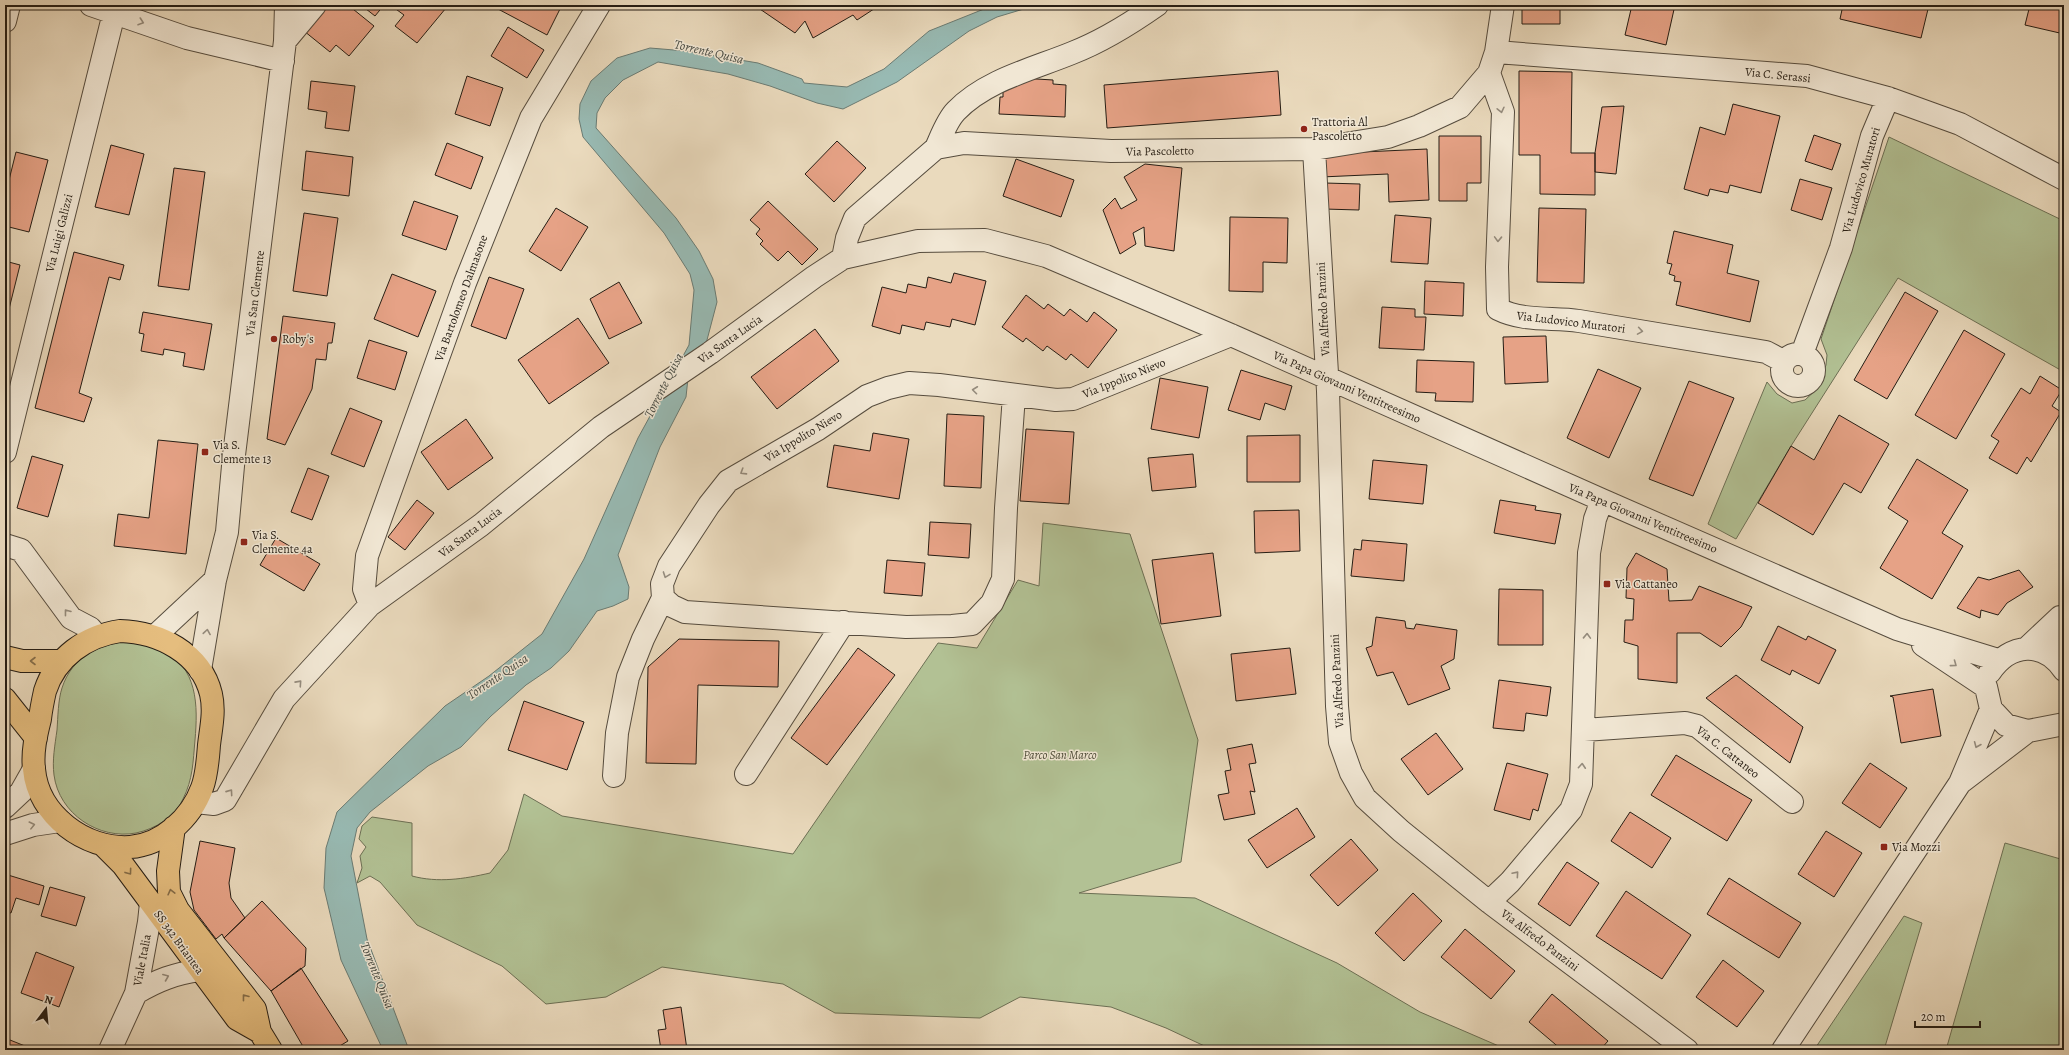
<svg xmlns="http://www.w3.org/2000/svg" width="2069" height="1055" font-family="Alegreya,serif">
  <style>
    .green { fill: #b2c194; stroke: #6c6f54 }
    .water { fill: #98bab3; stroke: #6a7b73 }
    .building { fill: #e6a286; stroke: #251d14 }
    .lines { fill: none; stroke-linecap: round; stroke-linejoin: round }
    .minor-casing { stroke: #564c3e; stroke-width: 24 }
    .major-casing { stroke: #251d14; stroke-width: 24 }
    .minor { stroke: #f1e7d4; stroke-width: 22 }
    .major { stroke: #e5bd7e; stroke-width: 22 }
    .oneway { stroke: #958c7e }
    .oneway2 { stroke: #856d49 }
    .poi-dot { fill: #8f2418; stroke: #f1e7d4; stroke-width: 1.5 }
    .labels { text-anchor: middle; stroke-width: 3; stroke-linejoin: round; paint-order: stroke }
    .street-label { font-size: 12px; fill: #251d14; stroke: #f1e7d4 }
    .poi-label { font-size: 12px; fill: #251d14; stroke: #f1e7d4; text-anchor: start }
    .park-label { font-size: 12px; font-style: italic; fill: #4f4e3a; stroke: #f1e7d4 }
    .water-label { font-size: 13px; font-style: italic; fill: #484c44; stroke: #f1e7d4 }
  </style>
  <rect width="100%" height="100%" fill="#eadabd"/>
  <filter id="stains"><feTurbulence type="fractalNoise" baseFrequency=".005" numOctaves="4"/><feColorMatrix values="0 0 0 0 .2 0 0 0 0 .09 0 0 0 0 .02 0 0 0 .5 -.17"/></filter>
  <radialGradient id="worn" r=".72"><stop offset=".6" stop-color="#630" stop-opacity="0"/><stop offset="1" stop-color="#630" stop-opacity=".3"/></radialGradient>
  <path class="green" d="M 1889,137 L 2064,221 L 2064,372 L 1898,278 L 1791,446 L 1736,539 L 1708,524 L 1767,382 L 1777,394 L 1792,403 L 1805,400 L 1818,388 L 1826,365 L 1827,355 L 1821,339 Z
    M 1043,523 L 1130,534 L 1198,740 L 1181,862 L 1079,893 L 1195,898 L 1337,963 L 1420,1012 L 1508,1050 L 1213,1050 L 1166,1028 L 1111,1007 L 1020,997 L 980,1018 L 835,1013 L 783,984 L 662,967 L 606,997 L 546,1004 L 502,966 L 417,925 L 380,882 L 370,876 L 357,883 L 362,868 L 360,856 L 366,847 L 359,839 L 362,826 L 372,817 L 412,823 L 412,876 C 438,883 464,879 490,873 L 508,850 L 524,794 L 562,816 L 793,854 L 938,643 L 977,648 L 1018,580 L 1039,586 Z
    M 133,641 C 142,644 153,646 162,650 C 198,667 198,706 195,740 C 193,762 193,779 183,799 C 175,817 155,829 136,833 C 99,840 59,814 54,775 C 52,760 55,745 57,730 C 58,717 58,700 62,688 C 72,656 102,642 133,641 Z
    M 2005,843 L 2064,860 L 2064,1050 L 1946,1050 Z
    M 1904,916 L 1922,923 L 1884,1050 L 1814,1050 Z"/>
  <path class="water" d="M 994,5 L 1037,5 L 997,17 L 969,31 L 897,82 L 843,109 L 817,103 L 770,86 L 728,74 L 658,62 L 623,80 L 605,98 L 597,113 L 596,128 L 676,218 L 699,251 L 713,279 L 717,302 L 707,340 L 688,378 L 686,397 L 660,447 L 618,555 L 629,587 L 628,599 L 613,606 L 597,611 L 569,651 L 551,668 L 526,685 L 491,716 L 461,747 L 428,766 L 370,812 L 357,828 L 351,856 L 367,939 L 409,1050 L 383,1050 L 341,960 L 324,888 L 326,848 L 337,812 L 445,706 L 489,676 L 542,634 L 584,559 L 638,438 L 689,345 L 694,290 L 690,274 L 664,233 L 583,137 L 579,119 L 580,104 L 591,81 L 617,58 L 650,48 L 686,51 L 758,63 L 802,79 L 804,83 L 847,87 L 884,69 L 929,31 Z"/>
  <path class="building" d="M 326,5 L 348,5 L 374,26 L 349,56 L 336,45 L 330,52 L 304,31 Z
    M 361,5 L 384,5 L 375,16 Z
    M 395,5 L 443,5 L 446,8 L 417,43 L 395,26 L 404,15 L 393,7 Z
    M 500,5 L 562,5 L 547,35 L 498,9 Z
    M 754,5 L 880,5 L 857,20 L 853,15 L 813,38 L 805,21 L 795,33 Z
    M 1522,5 L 1560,5 L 1560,24 L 1522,24 Z
    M 1632,5 L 1675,5 L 1666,45 L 1625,35 Z
    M 1843,5 L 1929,5 L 1921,38 L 1840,19 Z
    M 2030,5 L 2064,5 L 2064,34 L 2025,25 Z
    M 508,27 L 544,50 L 527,78 L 491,56 Z
    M 1278,71 L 1281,115 L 1107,128 L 1104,85 Z
    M 1519,71 L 1572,72 L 1571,153 L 1595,153 L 1595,195 L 1540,194 L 1540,155 L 1519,155 Z
    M 467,76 L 503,88 L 490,126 L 455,114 Z
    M 1021,78 L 1053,80 L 1053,84 L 1066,85 L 1065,117 L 999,114 L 1000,97 L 1003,97 L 1003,83 Z
    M 311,81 L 355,86 L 349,131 L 325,128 L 327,112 L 308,109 Z
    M 1733,104 L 1780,116 L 1761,193 L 1730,185 L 1728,193 L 1710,189 L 1708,196 L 1684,189 L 1700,127 L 1725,135 Z
    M 1624,106 L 1616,174 L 1595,172 L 1595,153 L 1602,107 Z
    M 1814,135 L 1841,144 L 1832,170 L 1805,161 Z
    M 1439,136 L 1481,136 L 1481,183 L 1467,183 L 1467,201 L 1439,201 Z
    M 837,141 L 866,168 L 834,202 L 805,174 Z
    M 447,143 L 483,157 L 471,189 L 435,175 Z
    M 111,145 L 144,154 L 129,215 L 95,207 Z
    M 1427,149 L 1429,200 L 1389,202 L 1388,174 L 1321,177 L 1320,154 Z
    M 306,151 L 353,157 L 349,196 L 302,190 Z
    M 16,152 L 48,160 L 29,232 L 5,226 L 5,196 Z
    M 1016,159 L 1074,180 L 1061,217 L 1003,196 Z
    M 1145,164 L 1182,168 L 1174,251 L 1145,246 L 1144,227 L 1133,233 L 1136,244 L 1120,254 L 1103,210 L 1115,198 L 1121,209 L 1137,200 L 1124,177 Z
    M 174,168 L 205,172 L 189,290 L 158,286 Z
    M 1800,179 L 1832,188 L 1822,220 L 1791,210 Z
    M 1325,183 L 1360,184 L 1359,210 L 1324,209 Z
    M 414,201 L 458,216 L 446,250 L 402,235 Z
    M 768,201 L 818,249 L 802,265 L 788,251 L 778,261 L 760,244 L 763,241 L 756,234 L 760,229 L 750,220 Z
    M 556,208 L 588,227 L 561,271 L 529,251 Z
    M 1539,208 L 1586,209 L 1584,283 L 1537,282 Z
    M 304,213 L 338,218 L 327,296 L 293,291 Z
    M 1395,215 L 1431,218 L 1428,264 L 1391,262 Z
    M 1230,217 L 1288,218 L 1287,263 L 1263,262 L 1263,292 L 1229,291 Z
    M 1674,231 L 1733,245 L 1727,273 L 1759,281 L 1750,322 L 1676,305 L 1681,282 L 1674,281 L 1675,276 L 1669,274 L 1672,264 L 1667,263 Z
    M 74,252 L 124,265 L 120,280 L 109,277 L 79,393 L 92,398 L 84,422 L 35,408 Z
    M 5,261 L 20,265 L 5,325 Z
    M 954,273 L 986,281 L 975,325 L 952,319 L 950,327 L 926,322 L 924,330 L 902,325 L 900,334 L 872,326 L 882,287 L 906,293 L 908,284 L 926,288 L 928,277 L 951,283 Z
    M 392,274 L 436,291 L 418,337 L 374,319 Z
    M 489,277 L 524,289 L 506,339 L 471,326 Z
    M 1425,281 L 1464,283 L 1463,316 L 1424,314 Z
    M 619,282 L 642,323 L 609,339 L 590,299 Z
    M 1905,292 L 1938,311 L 1887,399 L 1854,380 Z
    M 1026,295 L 1044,309 L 1048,304 L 1064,316 L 1070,309 L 1087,322 L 1094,312 L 1117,330 L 1088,368 L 1071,354 L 1066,360 L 1047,346 L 1043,351 L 1026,338 L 1023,342 L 1002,327 Z
    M 1382,307 L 1415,309 L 1415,317 L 1426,317 L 1424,350 L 1379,348 Z
    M 143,312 L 212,324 L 204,370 L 183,366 L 185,353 L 164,349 L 163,355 L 141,351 L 144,334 L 139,333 Z
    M 283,316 L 335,323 L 332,343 L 328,343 L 326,360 L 316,359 L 312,389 L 285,445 L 267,439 Z
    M 578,318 L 609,363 L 549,404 L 518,360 Z
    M 815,329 L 839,361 L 777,409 L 751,377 Z
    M 1964,330 L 2005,354 L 1956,439 L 1915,415 Z
    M 1546,336 L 1548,382 L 1505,384 L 1503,337 Z
    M 369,340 L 407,352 L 395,390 L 357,378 Z
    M 1417,360 L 1474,362 L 1473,402 L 1435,401 L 1436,393 L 1416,392 Z
    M 1598,369 L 1641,388 L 1609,458 L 1567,438 Z
    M 1241,370 L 1292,386 L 1285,410 L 1265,403 L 1260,420 L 1228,410 Z
    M 2040,376 L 2062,390 L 2052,406 L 2061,412 L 2031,462 L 2027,457 L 2017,474 L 1989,458 L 1999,441 L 1991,436 L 2021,388 L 2030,394 Z
    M 1160,378 L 1208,387 L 1199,438 L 1151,429 Z
    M 1689,381 L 1734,398 L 1693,496 L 1649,479 Z
    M 350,408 L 382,421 L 364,467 L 331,454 Z
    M 947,414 L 984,416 L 981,488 L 944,486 Z
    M 1839,415 L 1889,444 L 1861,493 L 1844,483 L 1813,535 L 1758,503 L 1791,446 L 1814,460 Z
    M 466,419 L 493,458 L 448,490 L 421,452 Z
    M 1026,429 L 1074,432 L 1069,504 L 1020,501 Z
    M 873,433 L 909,439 L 899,499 L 827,487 L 834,445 L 870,451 Z
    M 1300,435 L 1300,482 L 1247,482 L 1247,436 Z
    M 158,440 L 198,444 L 186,554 L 114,546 L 118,514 L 149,518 Z
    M 1193,454 L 1196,487 L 1152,491 L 1148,458 Z
    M 32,456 L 63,465 L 48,517 L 17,508 Z
    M 1917,459 L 1968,490 L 1942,533 L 1963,546 L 1932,599 L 1880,568 L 1908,521 L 1888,508 Z
    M 1373,460 L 1427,465 L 1423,504 L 1369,499 Z
    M 308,468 L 329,476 L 312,520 L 291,512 Z
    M 417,500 L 434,513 L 405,550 L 388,537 Z
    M 1500,500 L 1536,506 L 1535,510 L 1561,514 L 1555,544 L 1494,533 Z
    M 1299,510 L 1300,551 L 1255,553 L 1254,511 Z
    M 930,522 L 971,524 L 969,558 L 928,555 Z
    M 276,538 L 320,564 L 304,591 L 260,565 Z
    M 1362,540 L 1407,544 L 1404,581 L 1351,576 L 1354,549 L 1361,550 Z
    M 1213,553 L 1221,616 L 1161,624 L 1152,560 Z
    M 1636,553 L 1667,569 L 1669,601 L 1692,600 L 1699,586 L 1752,607 L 1741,627 L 1721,647 L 1700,633 L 1677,633 L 1677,683 L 1638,679 L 1638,646 L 1624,642 L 1625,620 L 1633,620 L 1634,599 L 1626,598 L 1627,568 Z
    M 887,560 L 925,563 L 922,596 L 884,593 Z
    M 2019,570 L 2033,587 L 2007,603 L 1998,615 L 1981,610 L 1980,618 L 1957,608 L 1978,577 L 1989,580 Z
    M 1499,589 L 1543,590 L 1543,645 L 1498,645 Z
    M 1376,617 L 1405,621 L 1406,628 L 1414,629 L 1416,624 L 1457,630 L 1454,659 L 1441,666 L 1450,689 L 1408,705 L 1393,672 L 1377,676 L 1366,648 L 1372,646 Z
    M 1778,626 L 1806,640 L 1808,636 L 1836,650 L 1819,684 L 1792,670 L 1790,675 L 1761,660 Z
    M 679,639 L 779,641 L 778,687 L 698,685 L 696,764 L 646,763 L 648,667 Z
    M 858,648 L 895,675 L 827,765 L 791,738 Z
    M 1290,648 L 1296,694 L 1236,701 L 1231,654 Z
    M 1736,675 L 1803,727 L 1790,763 L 1706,698 Z
    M 1499,680 L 1551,687 L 1547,716 L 1526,713 L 1524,731 L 1493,728 Z
    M 1933,689 L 1941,736 L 1901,743 L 1893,697 L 1890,696 Z
    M 524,701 L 584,722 L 567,770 L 508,750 Z
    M 1436,733 L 1463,769 L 1428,795 L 1401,759 Z
    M 1252,744 L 1256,763 L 1249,764 L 1255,792 L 1250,791 L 1255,814 L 1224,820 L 1218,795 L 1229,793 L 1225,771 L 1231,770 L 1227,749 Z
    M 1676,755 L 1752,800 L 1727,841 L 1651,795 Z
    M 1507,763 L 1548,774 L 1538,811 L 1533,809 L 1530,820 L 1494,810 Z
    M 1870,763 L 1907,788 L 1880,828 L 1842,803 Z
    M 1297,808 L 1315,837 L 1267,868 L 1248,840 Z
    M 1630,812 L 1671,838 L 1652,868 L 1611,841 Z
    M 1826,831 L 1862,853 L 1834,897 L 1798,874 Z
    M 1351,839 L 1378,870 L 1338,906 L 1310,875 Z
    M 200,841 L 235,848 L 229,883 L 231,898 L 245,918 L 224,938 L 222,934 L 216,939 L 194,910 L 190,892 Z
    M 1567,862 L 1599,883 L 1570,926 L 1538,904 Z
    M 8,875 L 44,886 L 39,905 L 16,898 L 11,913 L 5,912 L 5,885 Z
    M 1729,878 L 1801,923 L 1779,958 L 1707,914 Z
    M 50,887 L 85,897 L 76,926 L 41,916 Z
    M 1626,891 L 1691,935 L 1662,979 L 1596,936 Z
    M 1413,893 L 1442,921 L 1404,961 L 1375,933 Z
    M 262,901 L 306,948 L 305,966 L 271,991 L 224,938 Z
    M 1465,929 L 1515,971 L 1491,999 L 1441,957 Z
    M 36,952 L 74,967 L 59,1007 L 21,993 Z
    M 1723,960 L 1764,991 L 1737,1027 L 1696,997 Z
    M 301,968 L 348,1041 L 333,1050 L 305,1050 L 271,991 Z
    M 1552,994 L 1608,1041 L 1600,1050 L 1562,1050 L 1529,1022 Z
    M 681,1007 L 687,1050 L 661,1050 L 658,1030 L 666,1029 L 663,1010 Z
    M 5,1038 L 35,1050 L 5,1050 Z
    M 781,1047 L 806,1050 L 780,1050 Z"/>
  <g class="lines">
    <g class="minor-casing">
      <path id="minor" d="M 91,5 L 187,38 L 283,61
        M 5,21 L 9,5
        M 285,41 L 315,5
        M 1496,52 L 1807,76 L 1888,98 L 1960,124 L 2064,179
        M 1489,73 L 1503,112 L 1497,267 L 1498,309 C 1524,322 1552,317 1579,321 C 1642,331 1704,342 1766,352 L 1783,361
        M 936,148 C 941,137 947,120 956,111 C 986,80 1033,69 1072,53 C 1103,41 1130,24 1157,5
        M 1314,149 L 1328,391 L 1337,706 L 1340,742 L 1351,773 L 1365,798 L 1401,831 L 1489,902 L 1687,1050
        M 843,258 L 847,238 L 855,218 L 936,148 L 964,143 L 1111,151 L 1314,149 L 1388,137 L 1419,126 L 1460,107 L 1489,73 L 1496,52 L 1503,5
        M1782 370a16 16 0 1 1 32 0a16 16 0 1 1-32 0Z
        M 1802,354 L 1841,248 L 1872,136 L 1888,98
        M 5,452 L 114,13
        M 5,545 L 21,550 L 71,618 L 90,628 L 97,636
        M 663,598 L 672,606 L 685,612 L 906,627 L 952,626 L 972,624 L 992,603 L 1003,579 L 1006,508 L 1014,395
        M 370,605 L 364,589 L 367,556 L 465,283 L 531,118 L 599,5
        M 155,636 L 215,580
        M 1923,645 L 1986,687 L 1991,709 L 2006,725 L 2028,731 L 2064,724
        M 2027,648 L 2060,617 L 2057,660
        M 200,670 L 215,580 L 227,532 L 234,455 L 285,41 L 286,5
        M 1990,672 C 2010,643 2043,640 2064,670
        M 1991,709 L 1960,783 L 2028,731
        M 1584,730 L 1685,723 L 1697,726 L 1792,802
        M 746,774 L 844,622
        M 614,776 L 617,733 L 628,677 L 643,639 L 663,598 L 662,584 L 669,566 L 709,505 L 728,481 L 818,429 L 867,396 L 888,388 L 909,383 L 939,385 L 1056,400 L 1073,399 L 1231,335
        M 196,802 L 214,804 L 225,800 L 284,699 L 370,605 L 481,525 L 601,427 L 710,353 L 814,277 L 843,258 L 918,241 L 985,240 L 1046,256 L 1231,335 L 1602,500 L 1897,629 L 1998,660
        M 5,807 L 21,792 L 34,769
        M 5,834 L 33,825 L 60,821
        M 1489,902 L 1510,882 L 1571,810 L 1581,784 L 1589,553 L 1595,519 L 1602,500
        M 136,993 C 158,980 174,974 200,970
        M 110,1050 L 136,993 L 149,922 L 151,903
        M 1783,1050 L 1960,783"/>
    </g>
    <g class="major-casing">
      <path id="major" d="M 120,631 C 159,632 201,653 211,694 C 215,711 211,728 209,745 C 208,758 207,775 202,788 C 191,818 162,845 130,847 C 85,850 38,815 34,769 C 32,752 36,735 40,719 C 41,710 43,700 45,691 C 56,657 86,636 120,631 Z
        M 5,657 L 22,661 L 62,661
        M 5,699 L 36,738
        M 174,827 L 168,871 L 169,892 L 178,910 L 255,1009 L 260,1032 L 271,1050
        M 103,845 L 123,865 L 237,1019 L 260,1032"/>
    </g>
    <use href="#minor" class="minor"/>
    <use href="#major" class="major"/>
  </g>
  <defs><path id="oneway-chevron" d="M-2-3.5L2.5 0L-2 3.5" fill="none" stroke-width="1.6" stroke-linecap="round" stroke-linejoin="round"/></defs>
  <g class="oneway">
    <use href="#oneway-chevron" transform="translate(141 22) rotate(19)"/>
    <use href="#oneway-chevron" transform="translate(1501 110) rotate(77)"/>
    <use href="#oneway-chevron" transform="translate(1498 239) rotate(92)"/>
    <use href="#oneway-chevron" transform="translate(1640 331) rotate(9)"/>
    <use href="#oneway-chevron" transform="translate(975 390) rotate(-173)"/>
    <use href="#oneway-chevron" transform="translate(743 472) rotate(148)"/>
    <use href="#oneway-chevron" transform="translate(666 575) rotate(110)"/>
    <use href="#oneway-chevron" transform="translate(67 612) rotate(-128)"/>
    <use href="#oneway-chevron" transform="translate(207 632) rotate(-81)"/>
    <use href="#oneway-chevron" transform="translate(1587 636) rotate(-88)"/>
    <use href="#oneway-chevron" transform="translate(1954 664) rotate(36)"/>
    <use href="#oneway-chevron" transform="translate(299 683) rotate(-48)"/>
    <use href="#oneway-chevron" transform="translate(1977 745) rotate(113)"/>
    <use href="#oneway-chevron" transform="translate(1582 766) rotate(-86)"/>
    <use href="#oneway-chevron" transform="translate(230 792) rotate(-55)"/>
    <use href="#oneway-chevron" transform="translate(32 825) rotate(-14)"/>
    <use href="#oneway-chevron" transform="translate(1516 874) rotate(-49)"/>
    <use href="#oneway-chevron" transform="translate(166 977) rotate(-22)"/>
  </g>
  <g class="oneway2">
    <use href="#oneway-chevron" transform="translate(33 661) rotate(-180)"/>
    <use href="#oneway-chevron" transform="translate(129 872) rotate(54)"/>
    <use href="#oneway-chevron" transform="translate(171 892) rotate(-104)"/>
    <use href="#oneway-chevron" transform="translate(245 997) rotate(-128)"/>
  </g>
  <g class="poi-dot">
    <circle cx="1304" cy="129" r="4"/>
    <circle cx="274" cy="339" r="4"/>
    <rect x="201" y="448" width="8" height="8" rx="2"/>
    <rect x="240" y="538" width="8" height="8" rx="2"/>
    <rect x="1603" y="580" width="8" height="8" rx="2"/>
    <rect x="1880" y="843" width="8" height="8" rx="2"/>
  </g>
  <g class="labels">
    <g class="street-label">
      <text transform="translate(1778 75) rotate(6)" y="4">Via C. Serassi</text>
      <text transform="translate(1160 151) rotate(-1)" y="4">Via Pascoletto</text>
      <text transform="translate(1861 180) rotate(-74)" y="4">Via Ludovico Muratori</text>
      <text transform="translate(59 233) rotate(-76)" y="4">Via Luigi Galizzi</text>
      <text transform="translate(255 293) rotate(-83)" y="4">Via San Clemente</text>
      <text transform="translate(461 298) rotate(-70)" y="4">Via Bartolomeo Dalmasone</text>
      <text transform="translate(1323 309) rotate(-93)" y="4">Via Alfredo Panzini</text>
      <text transform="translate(1571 322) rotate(7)" y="4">Via Ludovico Muratori</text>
      <text transform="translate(730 339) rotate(-35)" y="4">Via Santa Lucia</text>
      <text transform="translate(1124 378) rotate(-22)" y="4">Via Ippolito Nievo</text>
      <text transform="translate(1347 387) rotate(24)" y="4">Via Papa Giovanni Ventitreesimo</text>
      <text transform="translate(803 436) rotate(-31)" y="4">Via Ippolito Nievo</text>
      <text transform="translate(1643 518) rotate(23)" y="4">Via Papa Giovanni Ventitreesimo</text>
      <text transform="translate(470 532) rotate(-37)" y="4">Via Santa Lucia</text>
      <text transform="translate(1337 681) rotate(-93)" y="4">Via Alfredo Panzini</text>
      <text transform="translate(1728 752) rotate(38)" y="4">Via C. Cattaneo</text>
      <text transform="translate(1540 940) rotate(37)" y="4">Via Alfredo Panzini</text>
      <text transform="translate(179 942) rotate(54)" y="4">SS 342 Briantea</text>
      <text transform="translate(142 960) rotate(-79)" y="4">Viale Italia</text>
    </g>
    <g class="poi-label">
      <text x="1312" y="126">Trattoria Al<tspan x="1312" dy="14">Pascoletto</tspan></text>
      <text x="282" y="343">Roby's</text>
      <text x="213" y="449">Via S.<tspan x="213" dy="14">Clemente 13</tspan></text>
      <text x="252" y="539">Via S.<tspan x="252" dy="14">Clemente 4a</tspan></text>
      <text x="1615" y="588">Via Cattaneo</text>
      <text x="1892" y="851">Via Mozzi</text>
    </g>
    <g class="park-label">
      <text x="1060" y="759">Parco San Marco</text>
    </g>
    <g class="water-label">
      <text transform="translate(709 51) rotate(13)" y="5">Torrente Quisa</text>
      <text transform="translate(663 385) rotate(-63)" y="5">Torrente Quisa</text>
      <text transform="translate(497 676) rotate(-34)" y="5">Torrente Quisa</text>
      <text transform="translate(378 975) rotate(68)" y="5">Torrente Quisa</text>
    </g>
  </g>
  <rect width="2069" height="1055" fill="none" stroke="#eadabd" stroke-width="20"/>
  <rect x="6" y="6" width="2057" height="1043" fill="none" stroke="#251d14" stroke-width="2"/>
  <rect x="10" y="10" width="2049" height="1035" fill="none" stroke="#251d14"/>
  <g transform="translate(46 1009) rotate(16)" stroke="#f1e7d4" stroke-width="3" paint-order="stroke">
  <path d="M0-3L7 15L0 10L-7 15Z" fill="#251d14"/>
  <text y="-6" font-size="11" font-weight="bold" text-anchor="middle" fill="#251d14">N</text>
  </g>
  <path d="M1915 1021v6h65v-6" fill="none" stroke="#251d14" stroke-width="2"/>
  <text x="1921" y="1021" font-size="12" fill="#251d14" stroke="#f1e7d4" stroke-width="3" paint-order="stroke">20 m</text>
  <rect width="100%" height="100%" filter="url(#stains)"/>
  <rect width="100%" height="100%" fill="url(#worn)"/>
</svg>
